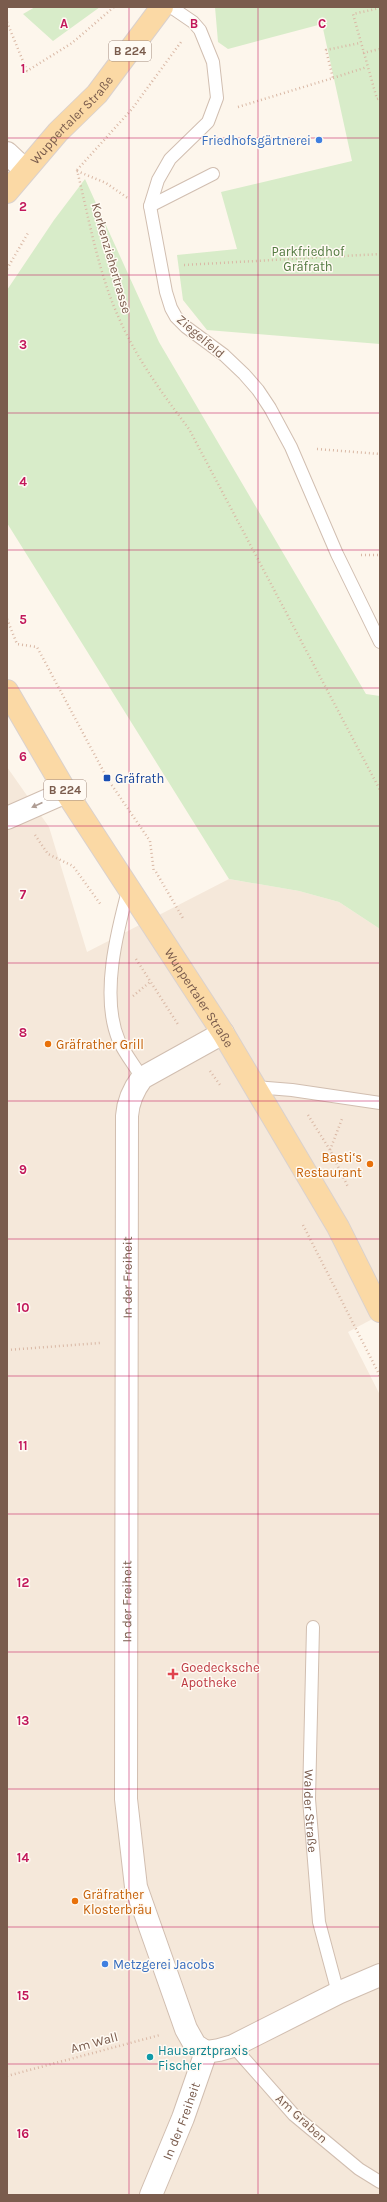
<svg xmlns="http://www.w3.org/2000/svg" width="387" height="2202" font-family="Karla,sans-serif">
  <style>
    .residential { fill: #f5e8da }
    .green { fill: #d8ecc9 }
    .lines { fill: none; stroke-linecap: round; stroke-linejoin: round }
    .lane-casing { stroke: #d1beb0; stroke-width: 14 }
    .street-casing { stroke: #d1beb0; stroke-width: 24 }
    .primary-casing { stroke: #dad1cd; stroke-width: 24 }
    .path { stroke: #d9b8a5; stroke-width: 2.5; stroke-dasharray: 1 3; stroke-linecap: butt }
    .lane { stroke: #fff; stroke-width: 12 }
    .street { stroke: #fff; stroke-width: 22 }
    .primary { stroke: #fbd9a5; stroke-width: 22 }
    .oneway { fill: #af9d94 }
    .grid { fill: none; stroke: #c2185b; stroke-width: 1; stroke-opacity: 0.55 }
    .shop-dot { fill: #3f7fe0; stroke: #fffaf3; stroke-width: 1.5 }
    .transit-dot { fill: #1a4fb4; stroke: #fffaf3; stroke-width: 1.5 }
    .food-dot { fill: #e8710a; stroke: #fffaf3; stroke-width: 1.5 }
    .health-dot { fill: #e0444e; stroke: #fffaf3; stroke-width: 1.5 }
    .culture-dot { fill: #0f9aa8; stroke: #fffaf3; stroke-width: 1.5 }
    .labels { text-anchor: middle; stroke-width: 3; stroke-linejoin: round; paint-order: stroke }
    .shield { fill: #fffaf3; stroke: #a28b7f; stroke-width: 1 }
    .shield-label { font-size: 12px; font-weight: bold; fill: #7a5c4d }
    .street-label { font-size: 13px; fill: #7a5c4d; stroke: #fffaf3 }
    .shop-label { font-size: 13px; fill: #366cbe; stroke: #fffaf3; text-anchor: end }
    .park-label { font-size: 13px; fill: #537a41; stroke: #fffaf3 }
    .transit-label { font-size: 13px; fill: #164399; stroke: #fffaf3; text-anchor: start }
    .food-label { font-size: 13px; fill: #c56008; stroke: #fffaf3; text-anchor: start }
    .health-label { font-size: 13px; fill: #be3a42; stroke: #fffaf3; text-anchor: start }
    .culture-label { font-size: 13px; fill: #0d838f; stroke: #fffaf3; text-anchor: start }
    .grid-label { font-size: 13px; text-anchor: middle; font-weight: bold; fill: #c2185b; stroke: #fffaf3; stroke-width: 3; stroke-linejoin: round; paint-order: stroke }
  </style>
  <rect width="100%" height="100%" fill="#fdf6ec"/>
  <path class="residential" d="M 7,767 L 49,827 L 87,952 L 229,879 L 299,891 L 339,902 L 380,929 L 380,1315 L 348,1332 L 380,1395 L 380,2195 L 7,2195 Z"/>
  <path class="green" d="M 35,7 L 100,7 L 53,41 L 23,14 Z
    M 215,7 L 380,7 L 380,344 L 207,330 L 183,300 L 177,255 L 237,249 L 221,192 L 352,161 L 322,24 L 228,49 L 218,42 Z
    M 85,179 L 159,342 L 366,694 L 380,696 L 380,929 L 339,902 L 299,891 L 229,879 L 7,523 L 7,290 L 54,220 Z"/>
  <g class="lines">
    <g class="lane-casing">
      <g id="lane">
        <path d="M 171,7 L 193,22 L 200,30 L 213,62 L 217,98 L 208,122 L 170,159 L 158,180 L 150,206 L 166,292 L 171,308 L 176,317 L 186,327 L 224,355 L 244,374 L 258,390 L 270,408 L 291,447 L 337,554 L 380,642"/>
        <path d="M 150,206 L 213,174"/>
        <path d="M 129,887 C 117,931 100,997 119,1041 C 125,1054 135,1066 142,1078"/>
        <path d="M 255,1087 L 292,1090 L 380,1103"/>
        <path id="s1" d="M 313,1627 L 309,1799 L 319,1922 L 338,1993"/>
        <path d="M 233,2046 L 294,2115 L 359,2169 L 380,2182"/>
      </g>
    </g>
    <g class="street-casing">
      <g id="street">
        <path d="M 7,153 L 24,169"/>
        <path d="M 7,818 L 66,792"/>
        <path id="s2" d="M 206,2052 L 195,2045 L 186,2029 L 136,1887 L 126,1799 L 127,1116 C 128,1101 133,1090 142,1078 L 223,1033"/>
        <path d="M 206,2052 L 219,2050 L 233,2046 L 338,1993 L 380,1975"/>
        <path id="s3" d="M 151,2195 L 183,2118 L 206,2052"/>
      </g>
    </g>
    <g class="primary-casing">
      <g id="primary">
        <path id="s4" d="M 7,192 L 58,132 L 97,94 L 162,7"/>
        <path id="s5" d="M 7,691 L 66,792 L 223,1033 L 338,1227 L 380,1311"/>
      </g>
    </g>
    <path class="path" d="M 380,8 L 353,14 L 377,99 L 380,98
      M 7,22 L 27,71 L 72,43 L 114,7
      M 363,53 L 380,49
      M 333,78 L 367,67
      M 238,107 L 333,78 L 326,50 L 360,43
      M 77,170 C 89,219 98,271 118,316 C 136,358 162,393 189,429 L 380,790
      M 77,170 L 132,109 L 181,42
      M 77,171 L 106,183 L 129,199
      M 184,265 L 380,254
      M 7,269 L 28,233
      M 317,449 L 380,454
      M 361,555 L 380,555
      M 7,619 L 17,644 L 37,647 L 107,778 L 150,841 L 154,873
      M 35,835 L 48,854 L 73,866 L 101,905
      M 156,872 L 184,920
      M 136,959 L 179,1026
      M 133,996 L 150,982
      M 210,1071 L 220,1085
      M 308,1115 L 330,1150 L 348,1187
      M 330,1150 L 342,1119
      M 303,1225 L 380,1376
      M 7,1350 L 100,1343
      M 7,2076 L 160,2035"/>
    <use href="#lane" class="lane"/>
    <use href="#street" class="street"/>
    <use href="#primary" class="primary"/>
  </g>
  <defs><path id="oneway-solid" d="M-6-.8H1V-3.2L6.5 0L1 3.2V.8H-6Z"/></defs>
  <use class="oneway" href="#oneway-solid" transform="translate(37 805) rotate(156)"/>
  <path class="grid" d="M 129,7 L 129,2195M 258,7 L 258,2195M 7,138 L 380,138M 7,275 L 380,275M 7,413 L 380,413M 7,550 L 380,550M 7,688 L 380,688M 7,826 L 380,826M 7,963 L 380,963M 7,1101 L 380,1101M 7,1239 L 380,1239M 7,1376 L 380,1376M 7,1514 L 380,1514M 7,1652 L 380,1652M 7,1789 L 380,1789M 7,1927 L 380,1927M 7,2064 L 380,2064"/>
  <g class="shop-dot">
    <circle cx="319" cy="140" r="4"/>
    <circle cx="105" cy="1964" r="4"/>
  </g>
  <rect class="transit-dot" x="103" y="774" width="8" height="8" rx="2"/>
  <g class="food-dot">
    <circle cx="48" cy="1044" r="4"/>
    <circle cx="370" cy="1164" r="4"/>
    <circle cx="75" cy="1901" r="4"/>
  </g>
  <path class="health-dot" d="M171 1668h4v4h4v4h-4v4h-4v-4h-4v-4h4z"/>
  <circle class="culture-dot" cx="150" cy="2057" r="4"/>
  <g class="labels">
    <g class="shield">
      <rect x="109" y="41" width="42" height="20" rx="3"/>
      <rect x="44" y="780" width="42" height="20" rx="3"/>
    </g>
    <g class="shield-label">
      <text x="130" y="55">B 224</text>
      <text x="65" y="794">B 224</text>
    </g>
    <g class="street-label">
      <text dy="5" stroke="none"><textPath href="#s4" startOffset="97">Wuppertaler Straße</textPath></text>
      <text transform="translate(112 258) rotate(74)" y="5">Korkenziehertrasse</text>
      <text transform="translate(201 336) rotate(41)" y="5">Ziegelfeld</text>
      <text dy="5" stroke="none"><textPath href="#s5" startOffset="362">Wuppertaler Straße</textPath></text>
      <text dy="5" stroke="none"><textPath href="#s2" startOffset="792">In der Freiheit</textPath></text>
      <text dy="5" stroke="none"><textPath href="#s2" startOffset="468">In der Freiheit</textPath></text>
      <text dy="5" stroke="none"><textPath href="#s1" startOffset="184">Walder Straße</textPath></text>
      <text transform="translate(94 2042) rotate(-15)" y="5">Am Wall</text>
      <text transform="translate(302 2118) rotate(43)" y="5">Am Graben</text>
      <text dy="5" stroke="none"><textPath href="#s3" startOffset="80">In der Freiheit</textPath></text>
    </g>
    <g class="shop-label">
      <text x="311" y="145">Friedhofsgärtnerei</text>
      <text x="113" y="1969" text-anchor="start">Metzgerei Jacobs</text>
    </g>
    <g class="park-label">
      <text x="308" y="256">Parkfriedhof<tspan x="308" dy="15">Gräfrath</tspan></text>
    </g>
    <g class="transit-label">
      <text x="115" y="783">Gräfrath</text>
    </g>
    <g class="food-label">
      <text x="56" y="1049">Gräfrather Grill</text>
      <text x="362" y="1162" text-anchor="end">Basti‘s<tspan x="362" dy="15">Restaurant</tspan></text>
      <text x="83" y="1899">Gräfrather<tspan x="83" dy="15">Klosterbräu</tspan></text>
    </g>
    <g class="health-label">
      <text x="181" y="1672">Goedecksche<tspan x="181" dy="15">Apotheke</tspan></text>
    </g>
    <g class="culture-label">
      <text x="158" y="2055">Hausarztpraxis<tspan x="158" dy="15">Fischer</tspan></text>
    </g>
  </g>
  <g class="grid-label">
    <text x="64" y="28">A</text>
    <text x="194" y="28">B</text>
    <text x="322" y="28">C</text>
    <text x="23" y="73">1</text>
    <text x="23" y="211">2</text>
    <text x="23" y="349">3</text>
    <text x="23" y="486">4</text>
    <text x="23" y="624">5</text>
    <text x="23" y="761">6</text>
    <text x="23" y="899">7</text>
    <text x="23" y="1037">8</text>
    <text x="23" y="1174">9</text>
    <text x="23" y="1312">10</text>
    <text x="23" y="1450">11</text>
    <text x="23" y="1587">12</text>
    <text x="23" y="1725">13</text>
    <text x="23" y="1862">14</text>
    <text x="23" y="2000">15</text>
    <text x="23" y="2138">16</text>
  </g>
  <rect width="387" height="2202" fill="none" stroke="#7a5c4d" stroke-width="16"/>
</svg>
